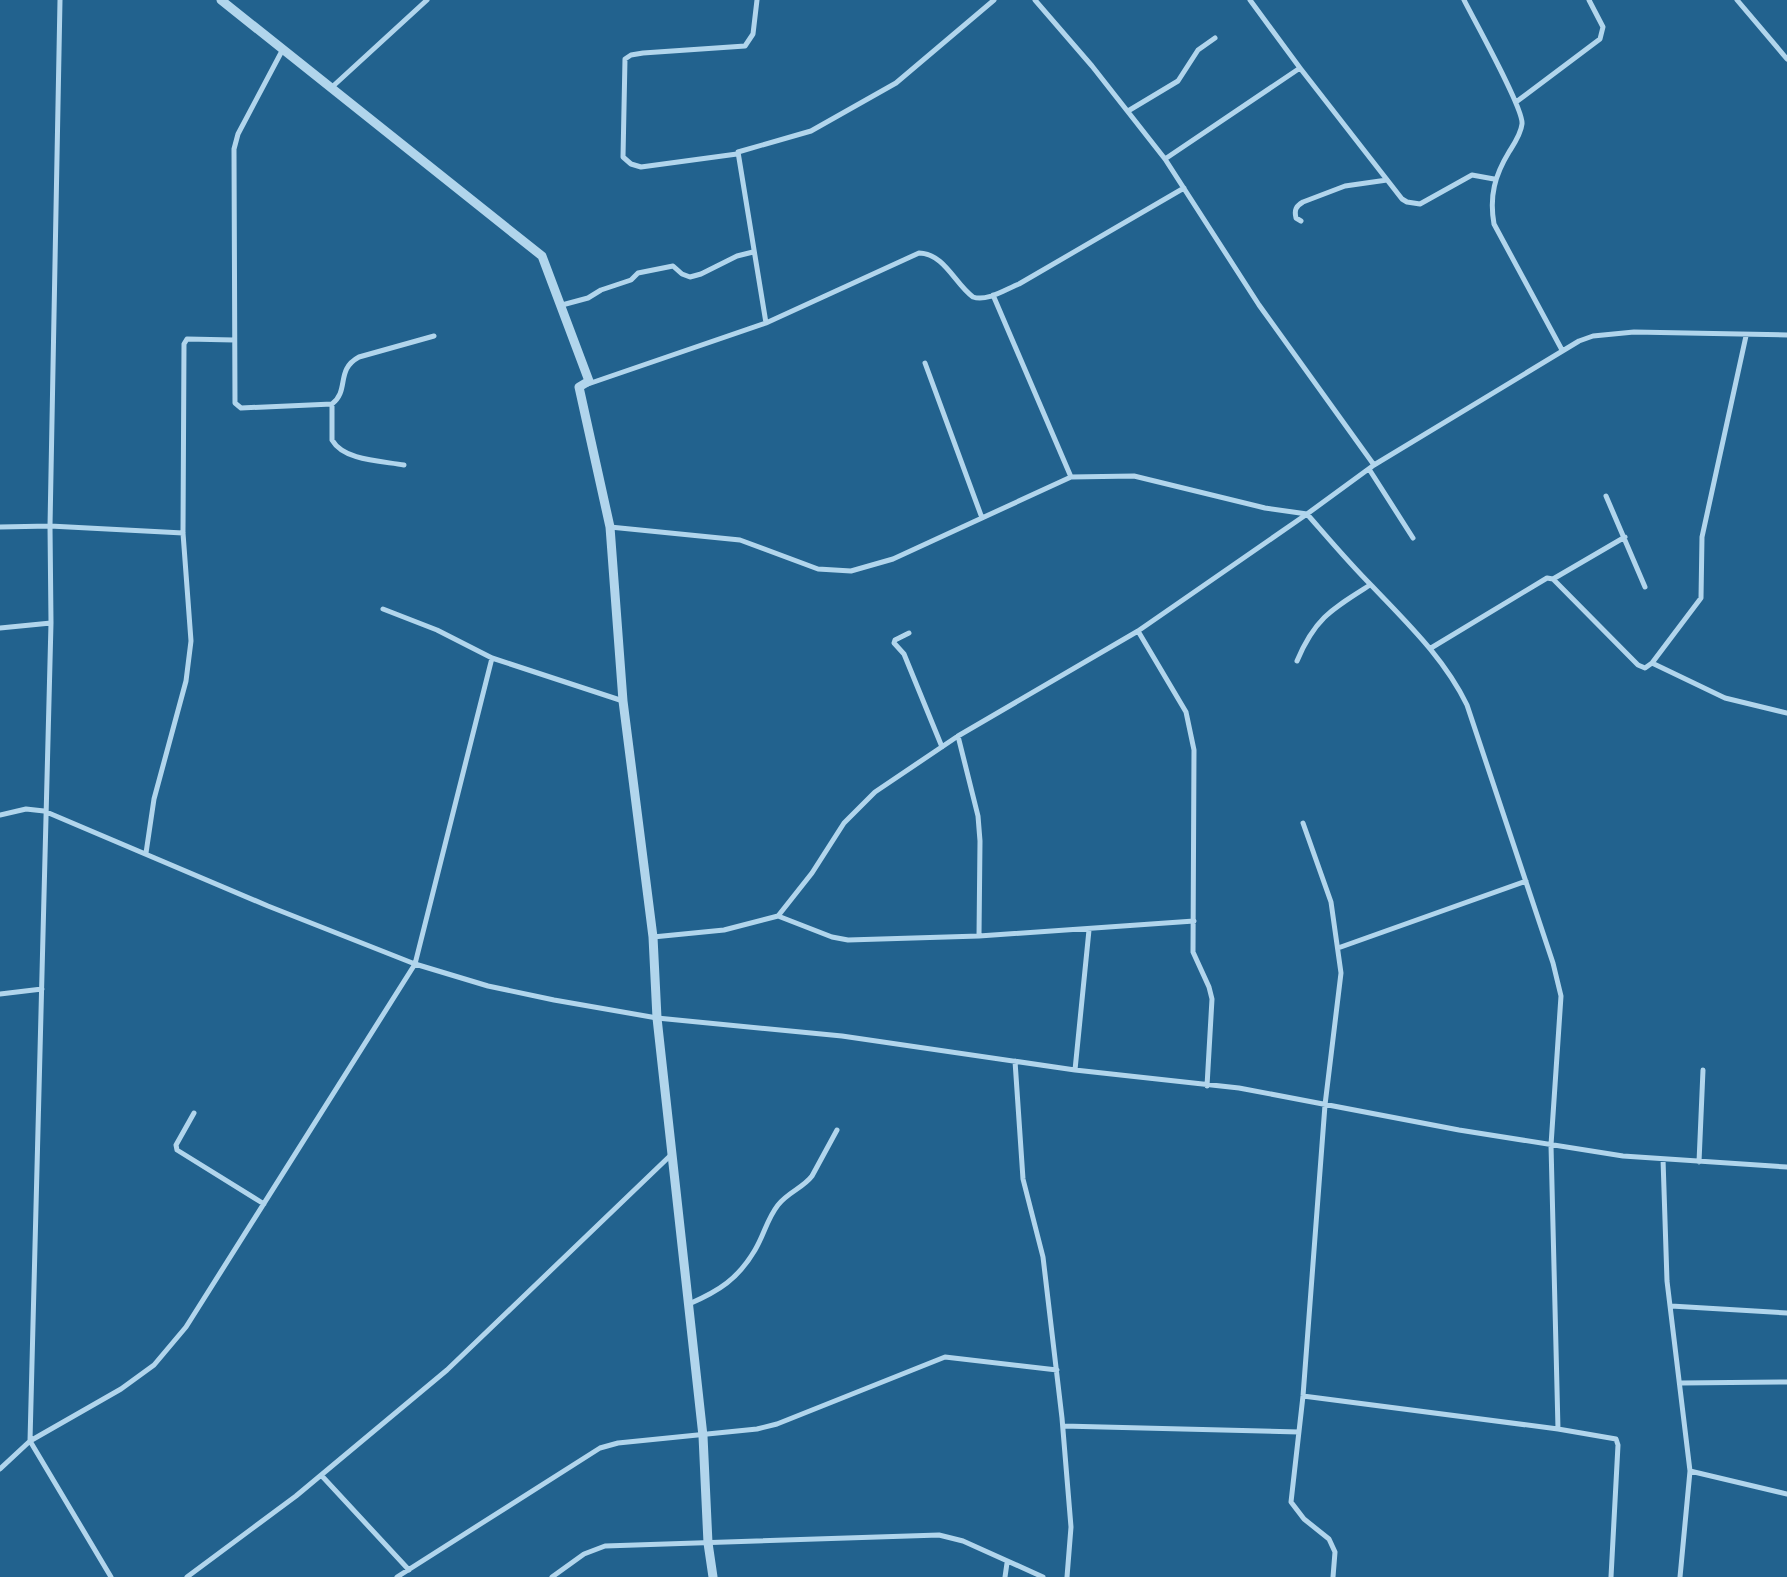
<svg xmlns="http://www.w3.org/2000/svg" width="1787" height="1577" font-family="'PT Sans',sans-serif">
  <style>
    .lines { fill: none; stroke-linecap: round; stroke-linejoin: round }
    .minor { stroke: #b1d5ec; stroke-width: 5 }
    .tertiary { stroke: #b1d5ec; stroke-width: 9 }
  </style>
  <rect width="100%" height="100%" fill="#22628e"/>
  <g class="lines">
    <path class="minor" d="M 60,0 L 50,526 L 51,623 L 30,1441 L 111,1577
      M 1035,0 L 1092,66 L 1165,159 L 1259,305 L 1374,465
      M 1250,0 L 1300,68 L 1402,199 L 1407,202 L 1420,204 L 1472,175 L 1494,179
      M 1464,0 C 1474,20 1524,109 1522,124 C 1521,134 1514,144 1509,152 C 1495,175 1489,196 1494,224 L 1562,350
      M 1737,0 L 1787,59
      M 283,49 L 238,134 L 234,149 L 235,403 L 241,408 L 332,404 C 350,390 335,370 359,357 L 434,336
      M 331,88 L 427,0
      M 1516,102 L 1600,39 L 1603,27 L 1589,0
      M 1128,111 L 1178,81 L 1198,50 L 1215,38
      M 737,154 L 641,167 L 631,164 L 623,157 L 625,59 L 631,55 L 643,53 L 745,46 L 753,34 L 757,0
      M 1165,159 L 1300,68
      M 1301,221 L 1296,218 C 1294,210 1296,206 1303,202 L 1345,186 L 1387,180
      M 993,295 L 1071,477
      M 562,305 L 588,298 L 601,290 L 631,280 L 638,273 L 673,266 L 682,274 L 690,277 L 701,274 L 737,256 L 753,252
      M 766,323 L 738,152 L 811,131 L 896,83 L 994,0
      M 925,363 L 982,518
      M 588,384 L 766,323 L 919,253 C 945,254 954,283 973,297 C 987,302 1006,289 1019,284 L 1184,188
      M 332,404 L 332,440 C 344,461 382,461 404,465
      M 1369,469 L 1413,538
      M 1606,496 L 1645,587
      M 0,527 L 50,526 L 183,533
      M 610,527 L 740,540 L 818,569 L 851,571 L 893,559 L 1071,477 L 1134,476 L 1265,508 L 1307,514 L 1374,465 L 1579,341 L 1593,336 L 1634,332 L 1787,335
      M 1553,579 L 1625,537
      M 383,609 L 437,630 L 492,658 L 623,701
      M 0,628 L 51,623
      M 1138,631 L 1186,712 L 1194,750 L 1193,952 L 1209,987 L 1212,999 L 1207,1086
      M 909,633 L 895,640 L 894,643 L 904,654 L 942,747
      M 1431,648 L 1547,578 L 1553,579 L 1638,665 L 1645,668 L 1652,663 L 1701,598 L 1702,537 L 1746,336
      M 1297,661 C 1315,618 1332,609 1370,585
      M 1652,663 L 1725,698 L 1787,713
      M 958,736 L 978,816 L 980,841 L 979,936
      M 0,815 L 26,809 L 44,811 L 268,906 L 415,964 L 488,986 L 554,1000 L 657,1018 L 842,1036 L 1075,1070 L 1239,1088 L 1459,1130 L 1623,1156 L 1787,1167
      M 1303,823 L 1331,902 L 1341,973 L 1325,1105 L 1303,1396 L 1291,1502 L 1304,1519 L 1329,1539 L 1335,1552 L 1333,1577
      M 146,853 L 154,799 L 186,681 L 191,641 L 183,533 L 184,344 L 187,339 L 234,340
      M 778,916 L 832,937 L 848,940 L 979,936 L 1194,921
      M 653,937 L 724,930 L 778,916 L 812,873 L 844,823 L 875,792 L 958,736 L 1138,631 L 1307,514 C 1328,538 1349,563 1372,586 C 1408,624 1444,658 1467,705 L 1553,963 L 1561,996 L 1551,1145 L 1558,1429
      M 1338,948 L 1526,881
      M 0,994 L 42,989
      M 1015,1061 L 1023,1179 L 1043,1257 L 1062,1418 L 1071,1527 L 1067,1577
      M 1075,1070 L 1089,930
      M 194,1113 L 176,1145 L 177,1150 L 264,1204
      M 1663,1159 L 1667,1281 L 1690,1471 L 1680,1577
      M 1699,1162 L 1703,1070
      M 689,1304 C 719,1291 738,1279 755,1250 C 764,1235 767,1219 778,1205 C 788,1192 803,1188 812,1176 L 837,1130
      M 1671,1306 L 1787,1313
      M 1681,1383 L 1787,1382
      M 1303,1396 L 1558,1429 L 1616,1439 L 1618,1445 L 1611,1577
      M 1063,1426 L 1299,1432
      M 0,1469 L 30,1441 L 121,1389 L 154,1365 L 186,1327 L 415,964 L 492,658
      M 1690,1471 L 1787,1494
      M 321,1475 L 409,1570
      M 187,1577 L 296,1496 L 447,1370 L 673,1153
      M 397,1577 L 600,1448 L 618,1443 L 757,1429 L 777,1424 L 945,1357 L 1057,1370
      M 552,1577 L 584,1554 L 605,1546 L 939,1535 L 963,1541 L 1043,1577
      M 1005,1577 L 1007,1563"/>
    <path class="tertiary" d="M 221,0 L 542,256 L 589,381 L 579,387 L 610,527 L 623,701 L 653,937 L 657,1018 L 703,1436 L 708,1543 L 713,1577"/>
  </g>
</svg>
